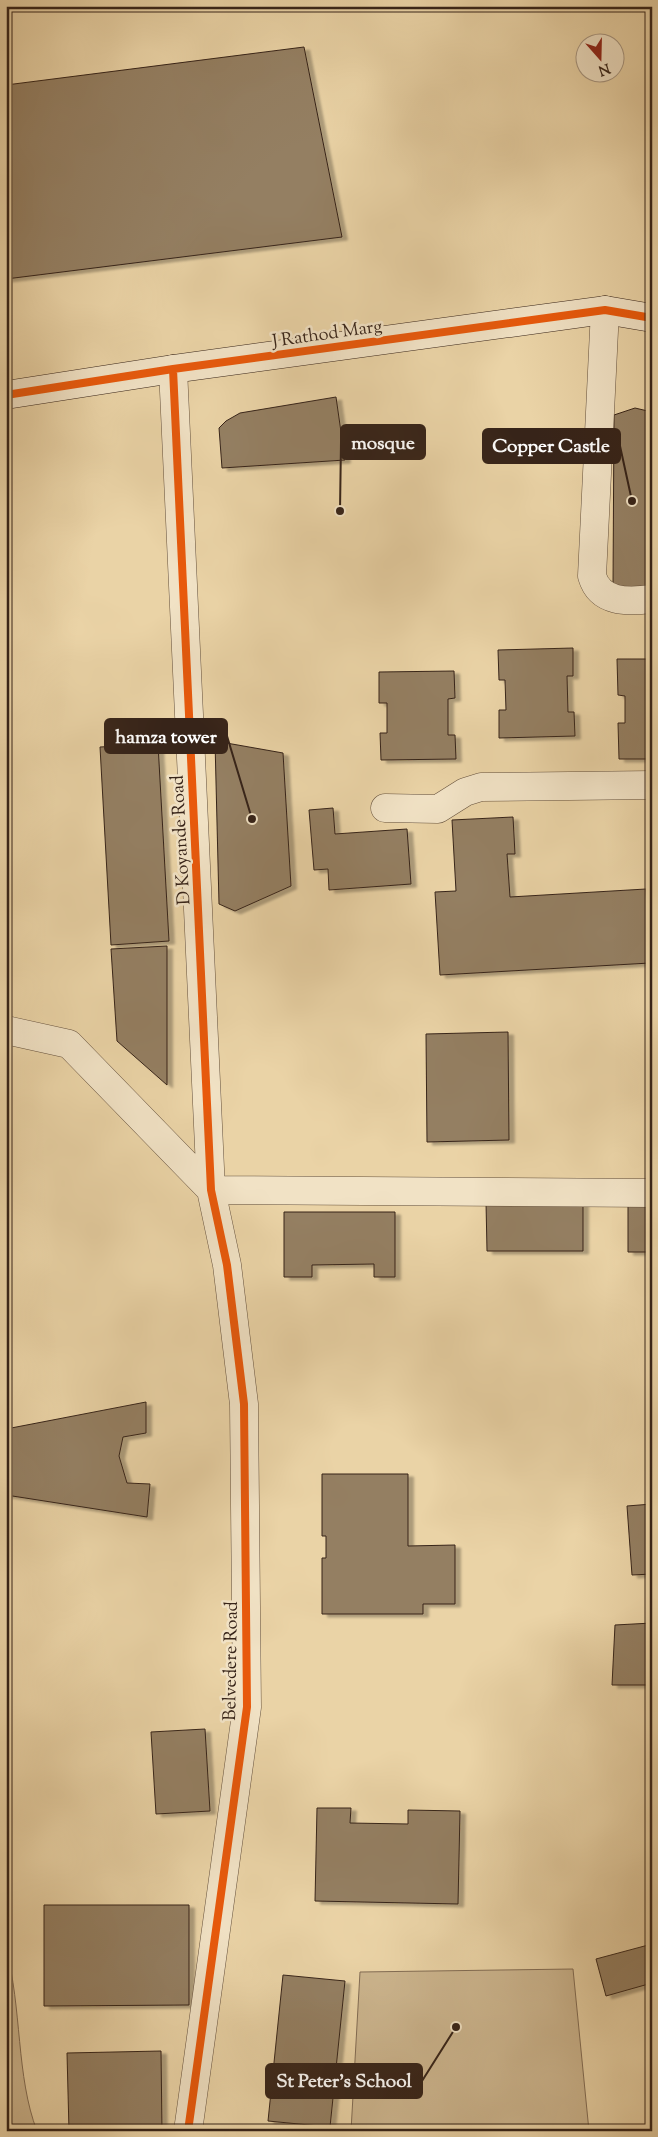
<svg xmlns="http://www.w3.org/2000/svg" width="658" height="2137" font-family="'Sorts Mill Goudy',serif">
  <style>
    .green { fill: #ccb58e; stroke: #826c54 }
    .building { fill: #947f62; stroke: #372419; filter: url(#shadow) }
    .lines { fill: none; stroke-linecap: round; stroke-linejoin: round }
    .street-casing { stroke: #64503c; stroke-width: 29 }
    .secondary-casing { stroke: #372419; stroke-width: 29 }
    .street { stroke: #f1e2c5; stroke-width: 28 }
    .secondary { stroke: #f1e2c5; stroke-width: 28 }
    .cycleway-casing { stroke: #f1e2c5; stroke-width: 11 }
    .cycleway { stroke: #e8590c; stroke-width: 8 }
    .labels { text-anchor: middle; stroke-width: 5; stroke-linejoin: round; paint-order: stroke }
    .street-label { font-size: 18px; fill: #372419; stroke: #f1e2c5 }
    .leader { fill: none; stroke: #372419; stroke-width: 2 }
    .callout-dot { fill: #372419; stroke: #f1e2c5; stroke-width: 2 }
    .callout { fill: #372419; stroke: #372419; stroke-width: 2 }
    .callout-label { font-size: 19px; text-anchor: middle; font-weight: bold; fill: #fff }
  </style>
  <defs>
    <filter id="shadow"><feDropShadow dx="5.5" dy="3" stdDeviation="1" flood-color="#0004"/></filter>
  </defs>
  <rect width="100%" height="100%" fill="#ead3a6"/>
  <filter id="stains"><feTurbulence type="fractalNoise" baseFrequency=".004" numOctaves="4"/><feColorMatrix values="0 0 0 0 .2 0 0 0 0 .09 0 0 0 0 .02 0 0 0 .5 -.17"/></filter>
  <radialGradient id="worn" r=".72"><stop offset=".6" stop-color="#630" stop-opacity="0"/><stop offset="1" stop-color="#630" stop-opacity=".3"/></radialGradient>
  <path class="green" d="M 6,1949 C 22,2007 16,2077 37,2131 L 6,2131 Z
    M 573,1969 L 589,2131 L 351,2131 L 360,1972 Z"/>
  <path class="building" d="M 304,47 L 342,237 L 6,279 L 6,85 Z
    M 336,397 L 345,460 L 222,468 L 219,428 L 226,421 L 240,413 Z
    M 635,408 L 652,412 L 652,589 L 613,587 L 614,415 Z
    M 573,648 L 573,676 L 567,676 L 568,712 L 574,712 L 575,736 L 499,738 L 499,710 L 506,710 L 505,680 L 499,680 L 498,650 Z
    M 617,659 L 652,659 L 652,759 L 619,759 L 618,723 L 625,723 L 625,696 L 618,695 Z
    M 454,671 L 455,698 L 448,699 L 448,735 L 455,735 L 456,759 L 381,760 L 380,733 L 387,733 L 387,703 L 379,703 L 379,672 Z
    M 215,741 L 283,753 L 291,886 L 235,911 L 219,904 Z
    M 158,744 L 169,941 L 111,945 L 100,747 Z
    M 333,808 L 335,834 L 407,829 L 411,884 L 329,890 L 328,869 L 314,870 L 309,810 Z
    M 513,817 L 515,854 L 507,854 L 510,897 L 646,889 L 650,963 L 440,975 L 435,892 L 456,891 L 452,820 Z
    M 167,946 L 167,1085 L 117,1041 L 111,949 Z
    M 508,1032 L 509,1140 L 427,1142 L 426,1034 Z
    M 583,1201 L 583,1251 L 487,1251 L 486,1202 Z
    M 628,1203 L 652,1203 L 652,1252 L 628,1252 Z
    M 284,1212 L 395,1212 L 395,1277 L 374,1277 L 374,1264 L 312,1265 L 312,1277 L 284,1277 Z
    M 146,1402 L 146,1433 L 123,1437 L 119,1456 L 127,1483 L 150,1484 L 147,1517 L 6,1495 L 6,1429 Z
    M 322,1474 L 408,1474 L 408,1546 L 455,1545 L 455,1604 L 423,1604 L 423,1614 L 322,1614 L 322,1558 L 326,1558 L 326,1536 L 322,1536 Z
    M 652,1504 L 652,1574 L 632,1575 L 627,1506 Z
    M 652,1623 L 652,1685 L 612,1685 L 615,1625 Z
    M 205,1729 L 210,1811 L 156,1814 L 151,1732 Z
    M 317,1808 L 351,1808 L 350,1823 L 408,1824 L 408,1810 L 460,1811 L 458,1904 L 315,1901 Z
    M 44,1905 L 189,1905 L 189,2005 L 44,2006 Z
    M 652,1944 L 652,1983 L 606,1996 L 596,1959 Z
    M 283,1975 L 345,1981 L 330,2127 L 268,2121 Z
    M 161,2051 L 162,2131 L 69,2131 L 67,2053 Z"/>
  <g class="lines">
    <g class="street-casing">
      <path id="street" d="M 605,310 L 592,576 C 600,603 627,602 652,599
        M 173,369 L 211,1190 L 227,1265 L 244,1404 L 247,1707 L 188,2131
        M 385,808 L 438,809 L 465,792 L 481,787 L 652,785
        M 6,1030 L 69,1044 L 211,1190
        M 211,1190 L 652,1193"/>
    </g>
    <g class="secondary-casing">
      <path id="secondary" d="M 6,395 L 173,369 L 605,310 L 652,318"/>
    </g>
    <use href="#street" class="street"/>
    <use href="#secondary" class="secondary"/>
    <g class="cycleway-casing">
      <path id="cycleway" d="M 173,369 L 211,1190 L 227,1265 L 244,1404 L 247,1707 L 188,2131
        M 6,395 L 173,369 L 605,310 L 652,318"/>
    </g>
    <use href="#cycleway" class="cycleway"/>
  </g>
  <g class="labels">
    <g class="street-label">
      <text transform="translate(327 333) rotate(-8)" y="6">J Rathod Marg</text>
      <text transform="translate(180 840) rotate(-93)" y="6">D Koyande Road</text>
      <text transform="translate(230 1661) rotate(-89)" y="6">Belvedere Road</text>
    </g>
  </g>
  <path class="leader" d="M340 511L341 442M632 501L620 446M252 819L227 736M456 2027L422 2081"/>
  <g class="callout-dot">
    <circle cx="340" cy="511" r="5"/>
    <circle cx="632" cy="501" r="5"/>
    <circle cx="252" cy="819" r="5"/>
    <circle cx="456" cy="2027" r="5"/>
  </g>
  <g class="callout">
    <rect x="341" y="425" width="84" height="34" rx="5"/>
    <rect x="483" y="429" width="137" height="34" rx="5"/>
    <rect x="105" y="719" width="122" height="34" rx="5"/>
    <rect x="266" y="2064" width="156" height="34" rx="5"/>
  </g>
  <g class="callout-label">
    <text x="383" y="449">mosque</text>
    <text x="551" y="452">Copper Castle</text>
    <text x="166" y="743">hamza tower</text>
    <text x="344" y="2087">St Peter's School</text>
  </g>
  <rect width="658" height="2137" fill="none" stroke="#ead3a6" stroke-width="25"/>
  <rect x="8" y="8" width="643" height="2122" fill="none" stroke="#372419" stroke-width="2.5"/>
  <rect x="12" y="12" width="633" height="2112" fill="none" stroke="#372419"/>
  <g transform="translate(600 58) rotate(160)"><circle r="24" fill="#f1e2c5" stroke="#a79680"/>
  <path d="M0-4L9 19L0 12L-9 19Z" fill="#8f2418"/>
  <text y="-8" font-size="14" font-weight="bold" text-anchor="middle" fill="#372419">N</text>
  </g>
  <rect width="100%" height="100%" filter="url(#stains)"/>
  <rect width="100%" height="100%" fill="url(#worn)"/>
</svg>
